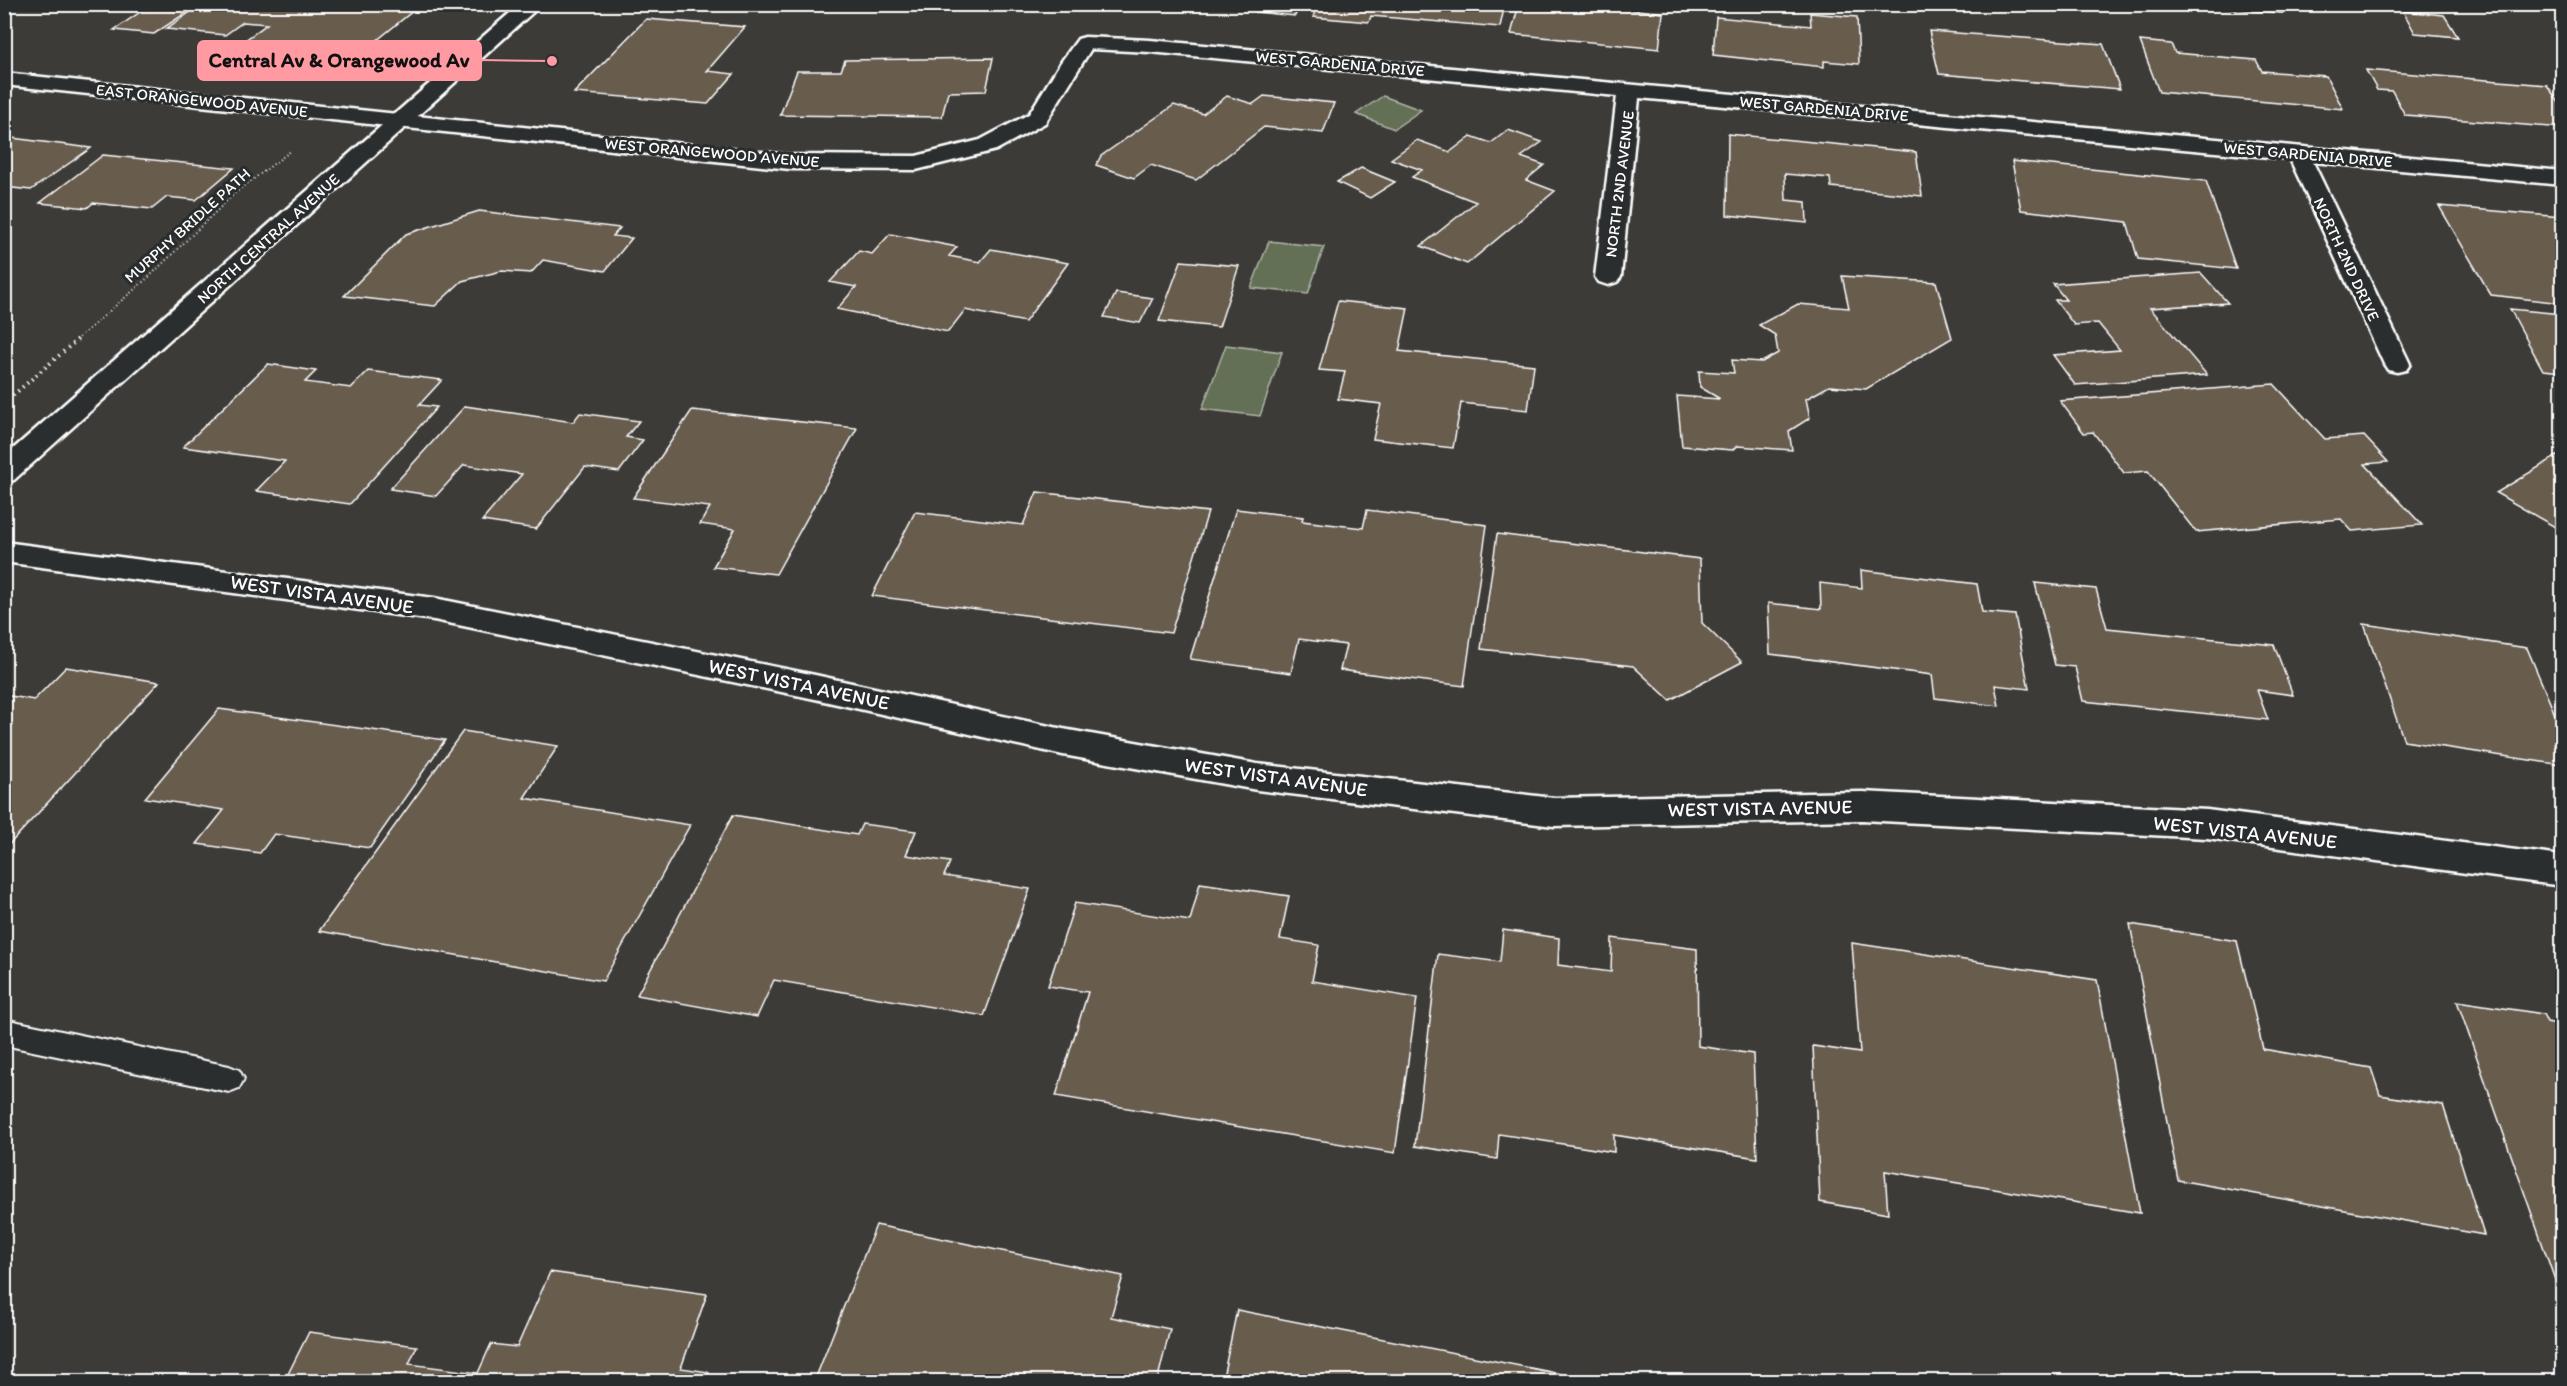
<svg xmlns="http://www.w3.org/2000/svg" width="2567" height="1386" font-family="Itim,sans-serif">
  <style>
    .green { fill: #646f56; stroke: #b2b7aa; stroke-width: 1.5 }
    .building { fill: #675c4e; stroke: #fff; stroke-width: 1.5 }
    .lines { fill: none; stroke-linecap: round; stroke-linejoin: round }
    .lane-casing { stroke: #fff; stroke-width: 4 }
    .street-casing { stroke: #fff; stroke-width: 5 }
    .secondary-casing { stroke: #fff; stroke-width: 5 }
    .path-far1 { stroke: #fff; stroke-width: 2; stroke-dasharray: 1 3; stroke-linecap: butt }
    .path { stroke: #fff; stroke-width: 4; stroke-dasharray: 1.5 4.5; stroke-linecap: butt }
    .lane { fill: #2a2d2e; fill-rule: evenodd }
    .street { fill: #2a2d2e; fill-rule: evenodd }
    .secondary { fill: #2a2d2e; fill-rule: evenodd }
    .labels { text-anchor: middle; stroke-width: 6; stroke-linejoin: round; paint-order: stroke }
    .far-street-label { font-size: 16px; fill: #fff; stroke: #2a2d2e }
    .street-label { font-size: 20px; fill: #fff; stroke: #2a2d2e }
    .leader { fill: none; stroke: #ff9aa2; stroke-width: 2 }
    .callout-dot { fill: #ff9aa2; stroke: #2a2d2e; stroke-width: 2 }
    .callout { fill: #ff9aa2; stroke: #ff9aa2; stroke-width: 2 }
    .callout-label { font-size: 21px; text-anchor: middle; font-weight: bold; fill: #111 }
  </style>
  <rect width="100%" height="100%" fill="#3c3b38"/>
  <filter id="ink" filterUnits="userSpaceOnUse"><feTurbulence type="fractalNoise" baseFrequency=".0167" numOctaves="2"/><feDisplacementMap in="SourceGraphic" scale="12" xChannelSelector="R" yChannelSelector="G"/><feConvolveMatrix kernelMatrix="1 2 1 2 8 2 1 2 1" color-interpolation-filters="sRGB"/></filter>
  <g filter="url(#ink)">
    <path class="green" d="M 1383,96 L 1421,110 L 1394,129 L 1356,114 Z
      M 1269,241 L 1324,247 L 1308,294 L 1251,288 Z
      M 1226,345 L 1282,352 L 1260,416 L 1202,409 Z"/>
    <path class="building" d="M 152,4 L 197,4 L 198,5 L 154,34 L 114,30 Z
      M 202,4 L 373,4 L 371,6 L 414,10 L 354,59 L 296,54 L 304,47 L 244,41 L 267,24 L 243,22 L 225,35 L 166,29 Z
      M 1260,4 L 1300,4 L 1295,16 L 1256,12 Z
      M 1318,4 L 1505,4 L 1500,27 L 1371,16 L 1369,22 L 1313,17 Z
      M 1519,4 L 1619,4 L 1619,8 L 1663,13 L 1659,49 L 1511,34 Z
      M 2226,4 L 2277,4 L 2282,13 L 2228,8 Z
      M 2403,11 L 2444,15 L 2458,37 L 2415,33 Z
      M 1810,13 L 1857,17 L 1859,64 L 1824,61 L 1824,67 L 1713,55 L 1716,17 L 1811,26 Z
      M 646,19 L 745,27 L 707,71 L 734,74 L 708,104 L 574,93 Z
      M 1929,31 L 2103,44 L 2120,89 L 1939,74 Z
      M 2140,41 L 2171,44 L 2175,53 L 2256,60 L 2262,71 L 2326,76 L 2343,109 L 2159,92 Z
      M 993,58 L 986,91 L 948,92 L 942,117 L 780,115 L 797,71 L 841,71 L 845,60 Z
      M 2366,70 L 2547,85 L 2562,107 L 2562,128 L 2405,115 L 2392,91 L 2377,90 Z
      M 1227,96 L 1253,104 L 1264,96 L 1334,103 L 1323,133 L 1264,127 L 1196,180 L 1151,165 L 1134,178 L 1096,165 L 1101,156 L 1174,105 L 1203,114 Z
      M 1508,130 L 1542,142 L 1521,157 L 1544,165 L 1526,180 L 1555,191 L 1467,264 L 1421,246 L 1476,202 L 1412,177 L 1422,170 L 1391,159 L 1417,140 L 1450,152 L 1471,136 L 1491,143 Z
      M 1728,134 L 1916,152 L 1922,196 L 1831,187 L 1830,178 L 1785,174 L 1786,200 L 1806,202 L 1807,223 L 1727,215 Z
      M 4,137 L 91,148 L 31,190 L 4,187 Z
      M 103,155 L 234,168 L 196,200 L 167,197 L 152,209 L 93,203 L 87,208 L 40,203 Z
      M 2012,161 L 2206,181 L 2236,269 L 2138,259 L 2127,222 L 2021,210 Z
      M 1361,168 L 1395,182 L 1370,198 L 1337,182 Z
      M 2439,206 L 2562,217 L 2562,303 L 2491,295 Z
      M 479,211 L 620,228 L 613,236 L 632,238 L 605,271 L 543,260 L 531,273 L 501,271 L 462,281 L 435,306 L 344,296 L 406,234 Z
      M 890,234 L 957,247 L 949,256 L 980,262 L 991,249 L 1068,263 L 1025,322 L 965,310 L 948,332 L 837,309 L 856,287 L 830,282 L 859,251 L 872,254 Z
      M 1181,261 L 1239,266 L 1219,327 L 1159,321 Z
      M 2201,273 L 2228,303 L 2150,308 L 2207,375 L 2075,385 L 2053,355 L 2120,350 L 2098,323 L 2074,325 L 2055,300 L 2066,300 L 2053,284 Z
      M 1842,276 L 1936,282 L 1952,338 L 1866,389 L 1829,386 L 1806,399 L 1810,418 L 1789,431 L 1792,450 L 1738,446 L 1732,450 L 1682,446 L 1677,396 L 1720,399 L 1700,387 L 1699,371 L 1734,373 L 1732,360 L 1762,362 L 1778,353 L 1775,335 L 1759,325 L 1798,304 L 1849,308 Z
      M 1116,293 L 1153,298 L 1140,323 L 1104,317 Z
      M 1338,301 L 1408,308 L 1399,351 L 1534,365 L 1528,410 L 1461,403 L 1453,448 L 1373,439 L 1381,404 L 1338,399 L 1345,372 L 1319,370 Z
      M 2510,309 L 2562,314 L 2562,372 L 2543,370 Z
      M 268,364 L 316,371 L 305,382 L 351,388 L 368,371 L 442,380 L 419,405 L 437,407 L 350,504 L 256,491 L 285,461 L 183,447 Z
      M 2274,384 L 2325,439 L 2364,436 L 2388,462 L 2365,464 L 2422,525 L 2352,531 L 2341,519 L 2196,532 L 2148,471 L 2124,473 L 2093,432 L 2084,433 L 2060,401 Z
      M 465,406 L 573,422 L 580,413 L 639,421 L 626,437 L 643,440 L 619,472 L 585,467 L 536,529 L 482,521 L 522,474 L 464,465 L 436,496 L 390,489 Z
      M 692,410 L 857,428 L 776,574 L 713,567 L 735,529 L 700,524 L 710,507 L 633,498 Z
      M 2562,453 L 2562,531 L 2496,493 Z
      M 1037,492 L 1208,512 L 1171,633 L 872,596 L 915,512 L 1023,525 Z
      M 1236,509 L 1303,517 L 1302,521 L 1363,528 L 1367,510 L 1487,525 L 1464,686 L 1340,670 L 1346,645 L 1299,639 L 1291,673 L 1190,659 Z
      M 1497,534 L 1700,559 L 1702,623 L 1742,662 L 1670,700 L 1633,666 L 1481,649 Z
      M 1861,570 L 1977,584 L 1982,612 L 2015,615 L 2029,689 L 1995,685 L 1999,706 L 1935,698 L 1932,675 L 1770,654 L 1768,603 L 1821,609 L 1820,583 L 1862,588 Z
      M 2035,583 L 2096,589 L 2107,628 L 2274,645 L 2293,695 L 2257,690 L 2268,720 L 2083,701 L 2075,667 L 2055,665 Z
      M 2364,624 L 2527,648 L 2562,731 L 2562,765 L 2404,741 Z
      M 66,667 L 159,682 L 4,850 L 4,695 L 34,700 Z
      M 219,709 L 445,740 L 370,848 L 274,834 L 260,853 L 197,844 L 224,810 L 145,798 Z
      M 463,731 L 558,746 L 524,798 L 690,825 L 603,981 L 319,931 Z
      M 733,815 L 857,835 L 862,824 L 916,831 L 906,855 L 950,862 L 944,876 L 1030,889 L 984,1016 L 774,980 L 757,1017 L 637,995 Z
      M 1200,883 L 1289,896 L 1280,939 L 1319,945 L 1312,981 L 1417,998 L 1395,1153 L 1056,1096 L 1088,992 L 1048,986 L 1075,903 L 1190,921 Z
      M 2130,924 L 2237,941 L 2263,1049 L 2371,1068 L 2380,1095 L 2443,1105 L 2484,1235 L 2178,1180 Z
      M 1503,930 L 1559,938 L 1558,965 L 1611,972 L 1612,938 L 1697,949 L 1698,1046 L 1753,1054 L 1757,1158 L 1614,1135 L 1614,1152 L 1499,1134 L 1497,1159 L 1415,1146 L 1438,954 L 1500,962 Z
      M 1852,943 L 2097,980 L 2140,1213 L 1885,1171 L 1888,1214 L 1820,1202 L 1813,1046 L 1860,1053 Z
      M 2457,1001 L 2543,1014 L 2547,1022 L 2562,1025 L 2562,1300 Z
      M 876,1225 L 1123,1276 L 1111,1317 L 1170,1329 L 1157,1382 L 814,1382 Z
      M 550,1272 L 707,1294 L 681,1368 L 709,1372 L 706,1382 L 284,1382 L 309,1332 L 417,1346 L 409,1364 L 478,1373 L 491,1344 L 517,1347 Z
      M 1237,1310 L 1601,1382 L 1222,1382 Z"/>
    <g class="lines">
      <g class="lane-casing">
        <path id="lane" d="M 4,1019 L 229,1066 L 239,1070 L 244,1079 L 239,1088 L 229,1092 L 4,1045 Z"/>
      </g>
      <g class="street-casing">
        <path id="street" d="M 1085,37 L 1150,40 L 2562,171 L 2562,185 L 2313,162 L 2410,364 L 2406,370 L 2397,372 L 2388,370 L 2384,364 L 2290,159 L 1639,98 L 1621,277 L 1617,282 L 1608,285 L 1599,282 L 1595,277 L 1617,96 L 1150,52 L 1091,49 L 1045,123 L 996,150 L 916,170 L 790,169 L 4,85 L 4,73 L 790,155 L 916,156 L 980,140 L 1029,114 L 1061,62 L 1078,39 Z
          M 4,542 L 434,598 L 815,675 L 1063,729 L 1257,764 L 1554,798 L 1862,792 L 2207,810 L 2562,856 L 2562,886 L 2207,838 L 1862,820 L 1554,826 L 1257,790 L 1063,755 L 815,699 L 434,620 L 4,562 Z"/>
      </g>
      <g class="secondary-casing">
        <path id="secondary" d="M 520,4 L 542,4 L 14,480 L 4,482 L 4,457 Z"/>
      </g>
      <path class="path-far1" d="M 76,340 L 150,276 L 235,193 L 292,150"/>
      <path class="path" d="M 4,403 L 78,339"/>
      <use href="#lane" class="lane"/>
      <use href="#street" class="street"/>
      <use href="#secondary" class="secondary"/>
    </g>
  </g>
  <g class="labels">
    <g class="far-street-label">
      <text transform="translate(1340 63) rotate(5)" y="6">WEST GARDENIA DRIVE</text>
      <text transform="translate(202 100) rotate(6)" y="6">EAST ORANGEWOOD AVENUE</text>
      <text transform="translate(1824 108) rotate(5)" y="6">WEST GARDENIA DRIVE</text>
      <text transform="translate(712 152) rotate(5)" y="6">WEST ORANGEWOOD AVENUE</text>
      <text transform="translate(2308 154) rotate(5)" y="6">WEST GARDENIA DRIVE</text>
      <text transform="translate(1619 184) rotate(-83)" y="6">NORTH 2ND AVENUE</text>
      <text transform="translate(187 225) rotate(-42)" y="6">MURPHY BRIDLE PATH</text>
      <text transform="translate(268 238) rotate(-42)" y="6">NORTH CENTRAL AVENUE</text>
      <text transform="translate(2347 259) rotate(65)" y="6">NORTH 2ND DRIVE</text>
    </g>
    <g class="street-label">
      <text transform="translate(322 594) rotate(8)" y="7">WEST VISTA AVENUE</text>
      <text transform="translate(799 684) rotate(12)" y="7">WEST VISTA AVENUE</text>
      <text transform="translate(1276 777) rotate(8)" y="7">WEST VISTA AVENUE</text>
      <text transform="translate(1760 808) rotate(-1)" y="7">WEST VISTA AVENUE</text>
      <text transform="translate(2245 832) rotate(6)" y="7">WEST VISTA AVENUE</text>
    </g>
  </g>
  <path class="leader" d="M552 61L481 60"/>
  <circle class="callout-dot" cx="552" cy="61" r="6"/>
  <rect class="callout" x="198" y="41" width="283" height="39" rx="6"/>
  <g class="callout-label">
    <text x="339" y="67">Central Av &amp; Orangewood Av</text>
  </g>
  <rect width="2567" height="1386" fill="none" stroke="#2a2d2e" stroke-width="24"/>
  <rect x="12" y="12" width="2543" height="1362" fill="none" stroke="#fff" stroke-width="2" filter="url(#ink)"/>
</svg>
